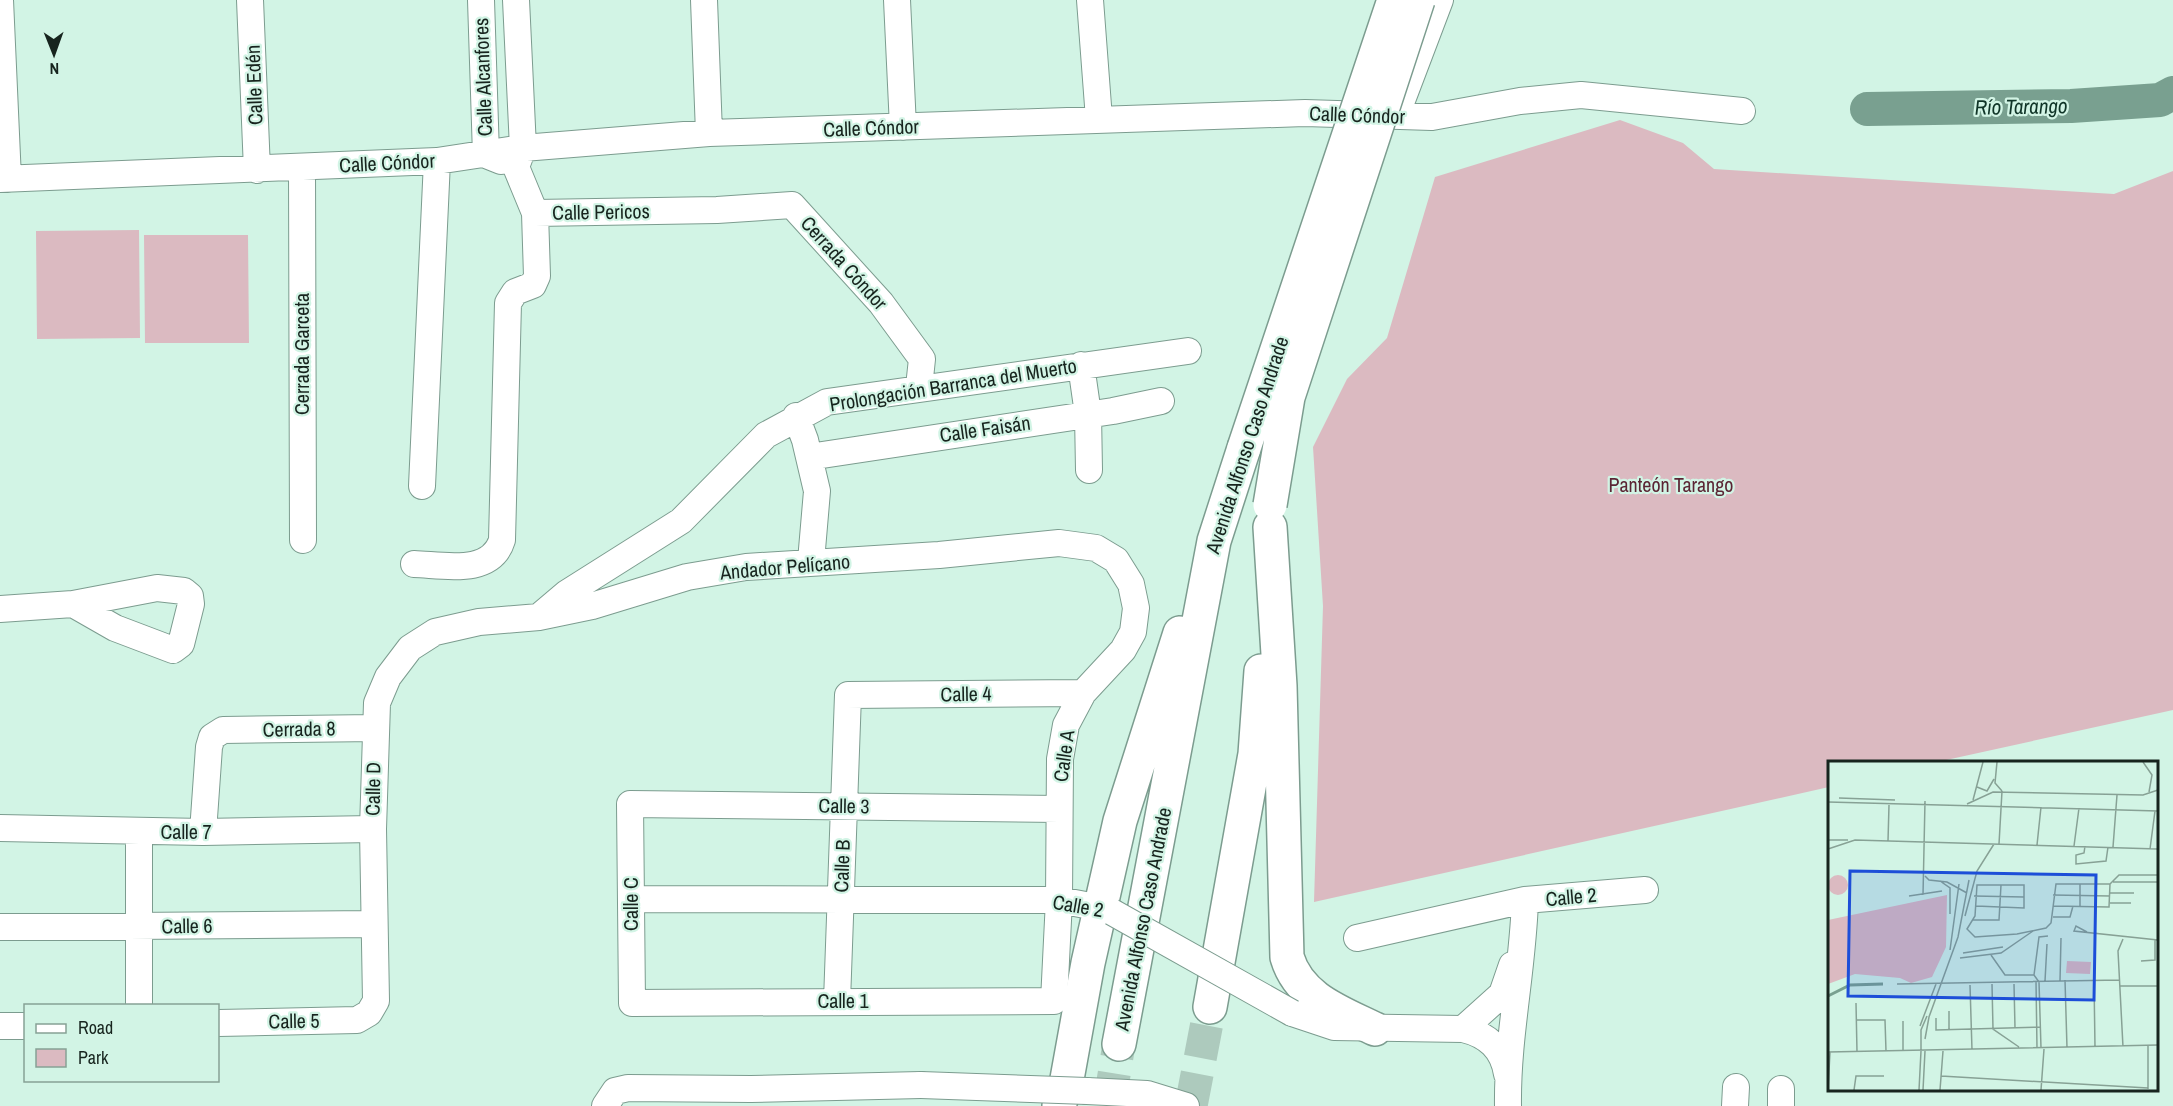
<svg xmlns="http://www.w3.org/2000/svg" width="2173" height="1106" font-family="'Archivo Narrow',sans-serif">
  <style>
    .green { fill: #dbbac1 }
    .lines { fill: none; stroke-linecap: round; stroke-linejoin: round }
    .river { stroke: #79a090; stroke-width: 34 }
    .major-tunnel { stroke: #adcabd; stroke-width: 33; stroke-dasharray: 33 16; stroke-linecap: butt }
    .minor-casing { stroke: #7c9c8f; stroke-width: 28 }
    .major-casing { stroke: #7c9c8f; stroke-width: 36 }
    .minor { stroke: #fff; stroke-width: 26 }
    .major { stroke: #fff; stroke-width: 33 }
    .minor-bridge-casing { stroke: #7c9c8f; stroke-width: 28; stroke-linecap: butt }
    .major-bridge-casing { stroke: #7c9c8f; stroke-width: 36; stroke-linecap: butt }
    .minor-bridge { stroke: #fff; stroke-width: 26 }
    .major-bridge { stroke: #fff; stroke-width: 33 }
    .labels { text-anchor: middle; stroke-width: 4.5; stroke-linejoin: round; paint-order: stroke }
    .street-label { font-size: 20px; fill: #17241e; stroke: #d2f4e5 }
    .park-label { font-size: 20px; fill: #5b2534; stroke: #d2f4e5 }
    .water-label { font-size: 21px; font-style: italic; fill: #0f3427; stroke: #d2f4e5 }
    .inset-river { fill: none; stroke: #79a090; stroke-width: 3 }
    .inset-road { fill: none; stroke: #87a195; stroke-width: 1.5 }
    .view { fill: #1d4ed8; fill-opacity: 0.15; stroke: #1d4ed8; stroke-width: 3 }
    .inset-edge { fill: none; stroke: #17241e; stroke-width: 3 }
  </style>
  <rect width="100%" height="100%" fill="#d2f4e5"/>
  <path class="green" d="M 1620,120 L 1683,143 L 1714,169 L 2114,194 L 2173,171 L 2173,710 L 1937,762 L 1830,762 L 1829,787 L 1314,902 L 1323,606 L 1313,447 L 1347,379 L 1387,338 L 1435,177 Z
    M 139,230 L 140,338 L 37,339 L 36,231 Z
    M 144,235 L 248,235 L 249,343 L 145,343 Z"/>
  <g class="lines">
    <path class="river" d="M 1867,109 L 2071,106 L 2160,100 L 2173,93"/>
    <path class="major-tunnel" d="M 1109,1106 L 1119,1044
      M 1191,1106 L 1210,1007"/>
    <g class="minor-casing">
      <path id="minor" d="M 0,0 L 8,179
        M 250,0 L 257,170
        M 481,0 L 486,155 L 501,161
        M 516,0 L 523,148 L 516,167 L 535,213 L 717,210 L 792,205 L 881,303 L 922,359 L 919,387
        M 704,0 L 709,133
        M 897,0 L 903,127
        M 1090,0 L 1099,119
        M 1396,116 L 1440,0
        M 302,167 L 303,540
        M 0,179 L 437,161 L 523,148 L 709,133 L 1305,113 L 1432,117 L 1520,101 L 1581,95 L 1742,111
        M 1081,365 L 1088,414 L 1089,470
        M 796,416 L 805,440 L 817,491 L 811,561
        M 809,457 L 1113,411 L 1161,401
        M 422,486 L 437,161
        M 414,564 C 444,565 491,576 502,540 L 508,303 L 515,292 L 533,285 L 537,276 L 535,213
        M 0,609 L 73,604 L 157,588 L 184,591 L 190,596 L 191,604 L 181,644 L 173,650 L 115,628 L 73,604
        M 541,615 L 567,593 L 681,521 L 766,435 L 827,402 L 1188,351
        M 0,828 L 203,832 L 373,829
        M 139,832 L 139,1006
        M 203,832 L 209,747 L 212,737 L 223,730 L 375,728
        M 631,899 L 1059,900 L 1101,908 L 1112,912
        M 0,927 L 374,924
        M 1357,938 L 1525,900 L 1645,890
        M 837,1001 L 848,695 L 1083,693
        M 1292,1013 L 1334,1027 L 1463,1029 C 1488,1035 1503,1049 1507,1074
        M 218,1023 L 357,1020 L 369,1013 L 376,1001 L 373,829 L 377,703 L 388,677 L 410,648 L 435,632 L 479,622 L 539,617 L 592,606 L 687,577 L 746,567 L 939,555 L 1059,543 L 1096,548 L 1116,560 L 1131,584 L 1136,608 L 1133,632 L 1123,650 L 1083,693 L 1066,725 L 1060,759 L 1059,900 L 1054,1001 L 632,1003 L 630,804 L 1059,809
        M 0,1026 L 26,1026
        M 1463,1029 L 1502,994 L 1512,965
        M 1087,1091 L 1147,1094 L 1186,1106
        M 605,1106 L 615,1091 L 628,1088 L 751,1089 L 921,1085
        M 1508,1106 C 1507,1037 1523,969 1525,900
        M 1735,1106 L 1736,1087
        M 1781,1106 L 1781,1089"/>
    </g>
    <g class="major-casing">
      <path id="major" d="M 1270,527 L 1280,686 L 1287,957 C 1299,998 1340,1012 1375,1029
        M 1210,1007 L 1255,754 L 1261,671
        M 1119,1044 L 1214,541 L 1244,448
        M 1059,1106 L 1067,1079 L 1088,963 L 1120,821 L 1180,633"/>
    </g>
    <use href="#minor" class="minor"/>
    <use href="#major" class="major"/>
    <g class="minor-bridge-casing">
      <path id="minor-bridge" d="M 1112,912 L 1292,1013
        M 921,1085 L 1087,1091"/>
    </g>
    <g class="major-bridge-casing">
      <path id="major-bridge" d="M 1244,448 L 1394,0
        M 1270,505 L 1288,397 L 1418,0"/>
    </g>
    <use href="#minor-bridge" class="minor-bridge"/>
    <use href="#major-bridge" class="major-bridge"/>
  </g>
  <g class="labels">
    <g class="street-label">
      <text transform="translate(483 77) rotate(-92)" y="7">Calle Alcanfores</text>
      <text transform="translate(254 85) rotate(-92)" y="7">Calle Edén</text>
      <text transform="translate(1357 115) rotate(2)" y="7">Calle Cóndor</text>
      <text transform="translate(871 128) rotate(-2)" y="7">Calle Cóndor</text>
      <text transform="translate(387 163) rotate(-3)" y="7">Calle Cóndor</text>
      <text transform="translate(601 212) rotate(-1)" y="7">Calle Pericos</text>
      <text transform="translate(844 263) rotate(48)" y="7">Cerrada Cóndor</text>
      <text transform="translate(302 354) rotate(-90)" y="7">Cerrada Garceta</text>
      <text transform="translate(953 385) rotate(-9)" y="7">Prolongación Barranca del Muerto</text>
      <text transform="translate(985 429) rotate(-8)" y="7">Calle Faisán</text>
      <text transform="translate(1247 445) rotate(-72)" y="7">Avenida Alfonso Caso Andrade</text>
      <text transform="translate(785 567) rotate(-5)" y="7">Andador Pelícano</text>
      <text transform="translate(966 694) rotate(-1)" y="7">Calle 4</text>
      <text transform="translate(299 729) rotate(-1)" y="7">Cerrada 8</text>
      <text transform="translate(1064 756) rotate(-82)" y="7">Calle A</text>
      <text transform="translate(373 789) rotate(-89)" y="7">Calle D</text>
      <text transform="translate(844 806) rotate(1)" y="7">Calle 3</text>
      <text x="186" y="839">Calle 7</text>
      <text transform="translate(842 866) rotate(-88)" y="7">Calle B</text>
      <text transform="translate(1571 897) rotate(-5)" y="7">Calle 2</text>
      <text transform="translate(631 904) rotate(-90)" y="7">Calle C</text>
      <text transform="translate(1078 906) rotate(10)" y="7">Calle 2</text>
      <text transform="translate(1143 919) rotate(-79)" y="7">Avenida Alfonso Caso Andrade</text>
      <text transform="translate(187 926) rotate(-1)" y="7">Calle 6</text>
      <text x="843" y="1008">Calle 1</text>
      <text transform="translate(294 1021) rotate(-1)" y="7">Calle 5</text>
    </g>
    <g class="park-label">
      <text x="1671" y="492">Panteón Tarango</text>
    </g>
    <g class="water-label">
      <text transform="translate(2021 107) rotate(-1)" y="7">Río Tarango</text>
    </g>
  </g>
  <g transform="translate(1828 761)">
    <rect width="330" height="330" fill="#d2f4e5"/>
    <path d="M0 124a10 10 0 1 1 20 0a10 10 0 1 1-20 0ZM 119,134 L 118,186 L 104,216 L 83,222 L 72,217 L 27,213 L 0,223 L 0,159 ZM 239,200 L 263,201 L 262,213 L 238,212 Z" fill="#dbbac1"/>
    <path class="inset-river" d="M 0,235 L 22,224 L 55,223"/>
    <path class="inset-road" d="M 169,1 L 167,22 L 174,30M 315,1 L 324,14 L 321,31M 149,26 L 159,30 L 166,18M 11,37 L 67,39M 145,39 L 155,1M 0,41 L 330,50M 139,43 L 165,31 L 315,34 L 330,29M 0,79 L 20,79M 60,80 L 61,44M 171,83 L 174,30M 209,84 L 213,46M 246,85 L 251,47M 257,85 L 256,92 L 248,94 L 248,103 L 278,100 L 280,86M 285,86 L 289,34M 0,88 L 27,79 L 330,88M 322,88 L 327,50M 97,115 L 101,119 L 119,121 L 139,132M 112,120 L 122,127 L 122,153M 285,121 L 330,121M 282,123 L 291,114 L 330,114M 282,132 L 306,132M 95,134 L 97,40M 225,134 L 282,135M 81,135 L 114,130M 146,135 L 196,136M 282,142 L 303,142M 148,145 L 196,147 L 196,124 L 149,124 L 147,155 L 139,168 L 147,176 L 189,173 L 218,167 L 223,162 L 228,123 L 282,123M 225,145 L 281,146 L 282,123M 252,145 L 252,123M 137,155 L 149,110 L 166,83M 225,156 L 242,156 L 245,145M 145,159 L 171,159 L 173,124M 259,171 L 248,165 L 246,170 L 330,179M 295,178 L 290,190 L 295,286M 122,189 L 131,123M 135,192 L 175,186M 163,194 L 177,214 L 206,214 L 211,221 L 213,287M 132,197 L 173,192 L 205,170M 313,200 L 327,199 L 327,179M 206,214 L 211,176 L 220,175M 237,219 L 239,287M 266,219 L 267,286M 208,220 L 209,287M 217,220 L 219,183M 232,220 L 233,177M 69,223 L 292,219M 164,223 L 165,268 L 191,286M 186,223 L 187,267M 142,224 L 144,289M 292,225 L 330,225M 28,242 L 29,291M 108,257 L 108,269 L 212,266M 28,259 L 57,259 L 58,290M 75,260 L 75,289M 92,265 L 108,223M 121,269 L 121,250M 97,278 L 101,256 L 130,176 L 141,119M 320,285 L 320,328M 93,290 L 93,269 L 99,255M 0,291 L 330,284M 113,315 L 320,327M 0,329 L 2,291M 26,329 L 28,315 L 56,315M 91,329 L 93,290M 95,329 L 97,290M 112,329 L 115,290M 213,329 L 216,288"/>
    <path class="view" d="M 22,110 L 268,114 L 266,239 L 20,235 Z"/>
    <rect width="330" height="330" class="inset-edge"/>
  </g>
  <rect x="24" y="1004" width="195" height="78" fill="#d2f4e5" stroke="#87a195" stroke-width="1.5"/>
  <rect x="36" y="1024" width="30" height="9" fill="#ffffff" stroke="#87a195" stroke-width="1.5"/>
  <text x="78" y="1034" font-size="18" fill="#17241e">Road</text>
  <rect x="36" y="1049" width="30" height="18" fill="#dbbac1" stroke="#87a195" stroke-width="1.5"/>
  <text x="78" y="1064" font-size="18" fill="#17241e">Park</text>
  <g transform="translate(54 54) rotate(179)" stroke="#d2f4e5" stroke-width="4.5" paint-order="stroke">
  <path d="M0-4.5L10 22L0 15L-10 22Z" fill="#17241e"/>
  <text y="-9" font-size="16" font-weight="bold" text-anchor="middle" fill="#17241e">N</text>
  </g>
</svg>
